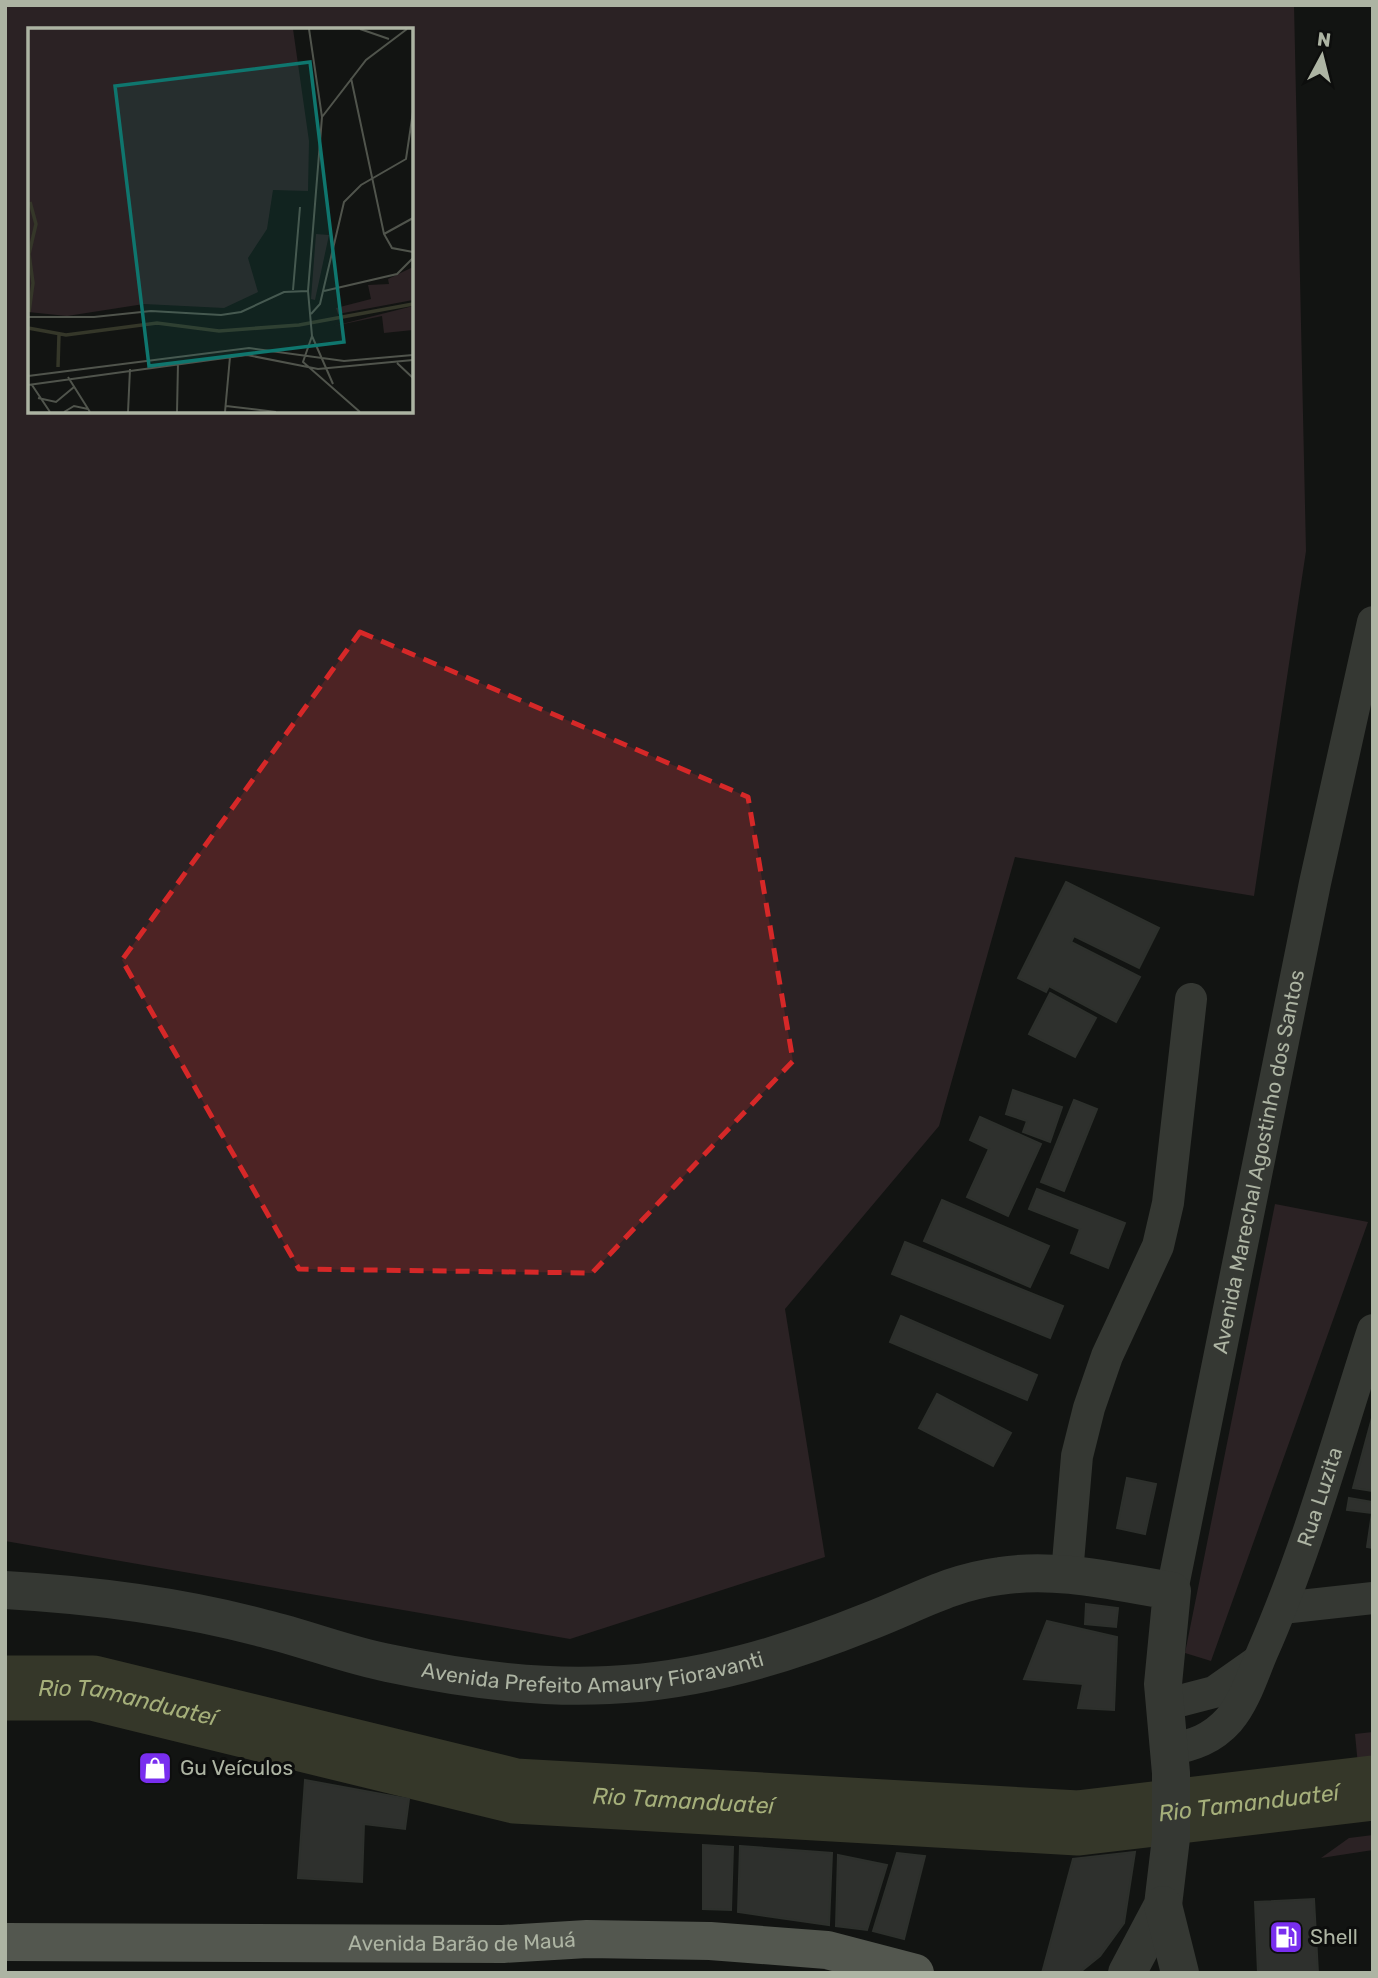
<svg xmlns="http://www.w3.org/2000/svg" width="1378" height="1978" font-family="Rubik,sans-serif">
  <style>
    .green { fill: #2b2224; fill-rule: evenodd }
    .lines { fill: none; stroke-linecap: round; stroke-linejoin: round }
    .river { stroke: #353729; stroke-width: 65 }
    .building { fill: #2e302d; stroke: #2d302c; stroke-width: 2 }
    .minor { stroke: #353833; stroke-width: 32 }
    .tertiary { stroke: #353833; stroke-width: 38 }
    .primary { stroke: #53574f; stroke-width: 38 }
    .marked { fill: #d62828; fill-opacity: 0.2; stroke: #d62828; stroke-width: 5; stroke-dasharray: 14 9; stroke-linejoin: round }
    .labels { text-anchor: middle; stroke-width: 6; stroke-linejoin: round; paint-order: stroke }
    .street-label { font-size: 21px; fill: #adb4a3; stroke: #0d0e0d }
    .poi-label { font-size: 21px; fill: #adb4a3; stroke: #0d0e0d; text-anchor: start }
    .water-label { font-size: 23px; font-style: italic; fill: #a5af7a; stroke: #0d0e0d }
    .inset-river { fill: none; stroke: #353729; stroke-width: 3.5 }
    .inset-road { fill: none; stroke: #50544c; stroke-width: 2 }
    .view { fill: #0f766e; fill-opacity: 0.15; stroke: #0f766e; stroke-width: 3.5 }
    .inset-edge { fill: none; stroke: #adb4a3; stroke-width: 3.5 }
  </style>
  <rect width="100%" height="100%" fill="#121412"/>
  <path class="green" d="M 5,5 L 1294,5 L 1306,551 L 1254,896 L 1015,857 L 939,1126 L 785,1309 L 825,1557 L 570,1639 L 5,1541 ZM 30,30 L 411,30 L 411,411 L 30,411 Z
    M 1275,1204 L 1368,1222 L 1211,1661 L 1185,1653 Z
    M 1373,1732 L 1373,1775 L 1359,1776 L 1355,1734 Z
    M 1373,1835 L 1373,1850 L 1321,1858 L 1349,1838 Z"/>
  <g class="lines">
    <path class="river" id="s1" d="M 5,1688 L 93,1688 L 515,1791 L 1078,1823 L 1373,1788"/>
  </g>
  <path class="building" d="M 1066,882 L 1159,928 L 1139,968 L 1074,936 L 1071,942 L 1140,977 L 1116,1022 L 1049,986 L 1046,992 L 1018,978 Z
    M 1050,993 L 1096,1018 L 1075,1057 L 1029,1034 Z
    M 1013,1090 L 1062,1107 L 1050,1142 L 1023,1132 L 1027,1121 L 1006,1114 Z
    M 1074,1100 L 1097,1109 L 1064,1191 L 1041,1182 Z
    M 980,1117 L 1041,1144 L 1008,1216 L 967,1197 L 989,1149 L 970,1140 Z
    M 1037,1189 L 1125,1223 L 1108,1268 L 1071,1253 L 1080,1229 L 1029,1209 Z
    M 942,1200 L 1049,1246 L 1030,1287 L 924,1241 Z
    M 905,1242 L 1063,1306 L 1050,1338 L 892,1274 Z
    M 901,1316 L 1037,1375 L 1027,1400 L 890,1342 Z
    M 937,1394 L 1011,1433 L 993,1466 L 919,1428 Z
    M 1372,1418 L 1373,1418 L 1373,1491 L 1353,1488 Z
    M 1127,1478 L 1156,1484 L 1145,1534 L 1117,1528 Z
    M 1349,1498 L 1373,1502 L 1373,1548 L 1367,1547 L 1372,1513 L 1347,1510 Z
    M 1086,1604 L 1118,1608 L 1116,1627 L 1085,1624 Z
    M 1047,1621 L 1117,1637 L 1114,1710 L 1078,1708 L 1083,1684 L 1024,1679 Z
    M 305,1780 L 409,1799 L 405,1829 L 364,1824 L 362,1882 L 298,1878 Z
    M 703,1845 L 733,1847 L 731,1910 L 703,1909 Z
    M 740,1846 L 832,1853 L 829,1925 L 738,1912 Z
    M 1135,1852 L 1124,1923 L 1100,1956 L 1079,1973 L 1042,1973 L 1073,1859 Z
    M 897,1853 L 925,1856 L 904,1939 L 873,1931 Z
    M 838,1855 L 887,1865 L 867,1930 L 836,1926 Z
    M 1314,1899 L 1318,1973 L 1258,1973 L 1255,1902 Z"/>
  <g class="lines">
    <g class="minor">
      <path d="M 1067,1574 L 1077,1456 L 1089,1408 L 1107,1356 L 1158,1246 L 1168,1203 L 1191,999"/>
      <path id="s2" d="M 1172,1591 L 1315,883 L 1373,622"/>
      <path d="M 1282,1608 L 1373,1598"/>
      <path d="M 1164,1705 L 1214,1692 L 1258,1661"/>
      <path id="s3" d="M 1169,1750 C 1194,1745 1212,1739 1229,1720 C 1245,1701 1253,1674 1262,1653 C 1308,1549 1338,1437 1373,1330"/>
    </g>
    <g class="tertiary">
      <path id="s4" d="M 5,1590 C 94,1595 181,1606 266,1629 C 307,1639 347,1655 388,1663 C 459,1678 536,1689 609,1685 C 700,1681 785,1655 870,1621 C 917,1603 948,1583 1000,1576 C 1057,1567 1116,1582 1172,1591 L 1163,1684 L 1171,1773 L 1171,1838 L 1163,1905 L 1127,1973"/>
      <path d="M 1163,1905 L 1180,1973"/>
    </g>
    <path class="primary" id="s5" d="M 5,1942 L 503,1944 L 587,1939 L 710,1941 L 827,1950 L 915,1973"/>
  </g>
  <path class="marked" d="M 360,632 L 748,797 L 793,1061 L 592,1273 L 299,1269 L 122,960 Z"/>
  <defs>
    <g id="shop-square" transform="scale(1.75)"><rect x="-9" y="-9" width="18" height="18" rx="4" fill="#792eef" stroke="#0d0e0d"/><path d="M-5-2.5h2.3a2.7 3.5 0 0 1 5.4 0H5L5.5 6h-11ZM-1.5-2.5h3a1.5 2.3 0 0 0-3 0Z" fill="#fff"/></g>
    <g id="fuel-square" transform="scale(1.75)"><rect x="-9" y="-9" width="18" height="18" rx="4" fill="#792eef" stroke="#0d0e0d"/><path d="M-5.5-6h7V0h2V4h1.3V-2.5L3-4.5l.8-.8L6-3V5H2.5V1h-1V6h-7ZM-4.2-4.7v3.2H.2V-4.7Z" fill="#fff"/></g>
  </defs>
  <g fill-rule="evenodd">
    <use href="#shop-square" x="155" y="1768"/>
    <use href="#fuel-square" x="1286" y="1937"/>
  </g>
  <g class="labels">
    <g class="street-label">
      <text dy="7" stroke="none"><textPath href="#s2" startOffset="438">Avenida Marechal Agostinho dos Santos</textPath></text>
      <text dy="7" stroke="none"><textPath href="#s3" startOffset="310">Rua Luzita</textPath></text>
      <text dy="7" stroke="none"><textPath href="#s4" startOffset="598">Avenida Prefeito Amaury Fioravanti</textPath></text>
      <text dy="7" stroke="none"><textPath href="#s5" startOffset="457">Avenida Barão de Mauá</textPath></text>
    </g>
    <g class="poi-label">
      <text x="180" y="1775">Gu Veículos</text>
      <text x="1310" y="1944">Shell</text>
    </g>
    <g class="water-label">
      <text dy="8" stroke="none"><textPath href="#s1" startOffset="124">Rio Tamanduateí</textPath></text>
      <text dy="8" stroke="none"><textPath href="#s1" startOffset="691">Rio Tamanduateí</textPath></text>
      <text dy="8" stroke="none"><textPath href="#s1" startOffset="1258">Rio Tamanduateí</textPath></text>
    </g>
  </g>
  <g transform="translate(28 28)">
    <rect width="385" height="385" fill="#121412"/>
    <path d="M 0,1 L 265,1 L 281,113 L 280,163 L 245,162 L 239,201 L 220,230 L 230,264 L 196,280 L 116,276 L 39,288 L 0,284 ZM 288,206 L 301,207 L 287,272 L 283,271 ZM 385,239 L 385,272 L 310,286 L 308,280 L 343,271 L 340,257 L 361,256 L 360,251 ZM 385,278 L 385,302 L 356,305 L 354,288 L 306,298 Z" fill="#2b2224"/>
    <path class="inset-river" d="M 1,284 L 5,255 L 1,226 L 8,196 L 2,174M 0,300 L 38,307 L 129,295 L 191,303 L 271,297 L 385,276M 30,339 L 31,306"/>
    <path class="inset-road" d="M 281,1 L 294,89 L 280,263 L 284,308 L 275,334 L 332,384M 332,1 L 361,11M 323,50 L 356,206 L 364,220 L 385,224M 294,89 L 338,32 L 379,1M 356,206 L 385,190M 265,262 L 272,179M 296,263 L 369,246 L 385,230M 283,286 L 292,276 L 316,174 L 333,157 L 378,131 L 385,84M 0,289 L 66,289 L 123,283 L 193,287 L 213,284 L 256,264 L 280,263M 284,308 L 305,356M 369,335 L 385,350M 0,348 L 221,320 L 316,333 L 385,327M 40,349 L 62,384M 0,357 L 219,327 L 290,341 L 385,332M 4,357 L 22,384M 10,370 L 28,374 L 46,359M 198,378 L 248,384M 36,384 L 46,378 L 60,381M 100,384 L 102,341M 149,384 L 150,335M 197,384 L 202,329"/>
    <path class="view" d="M 282,34 L 316,314 L 121,338 L 87,58 Z"/>
    <rect width="385" height="385" class="inset-edge"/>
  </g>
  <rect width="1378" height="1978" fill="none" stroke="#adb4a3" stroke-width="14"/>
  <g transform="translate(1322 56) rotate(7)" stroke="#0d0e0d" stroke-width="5" paint-order="stroke">
  <path d="M0-5L12 26L0 18L-12 26Z" fill="#adb4a3"/>
  <text y="-10" font-size="19" font-weight="bold" text-anchor="middle" fill="#adb4a3">N</text>
  </g>
</svg>
